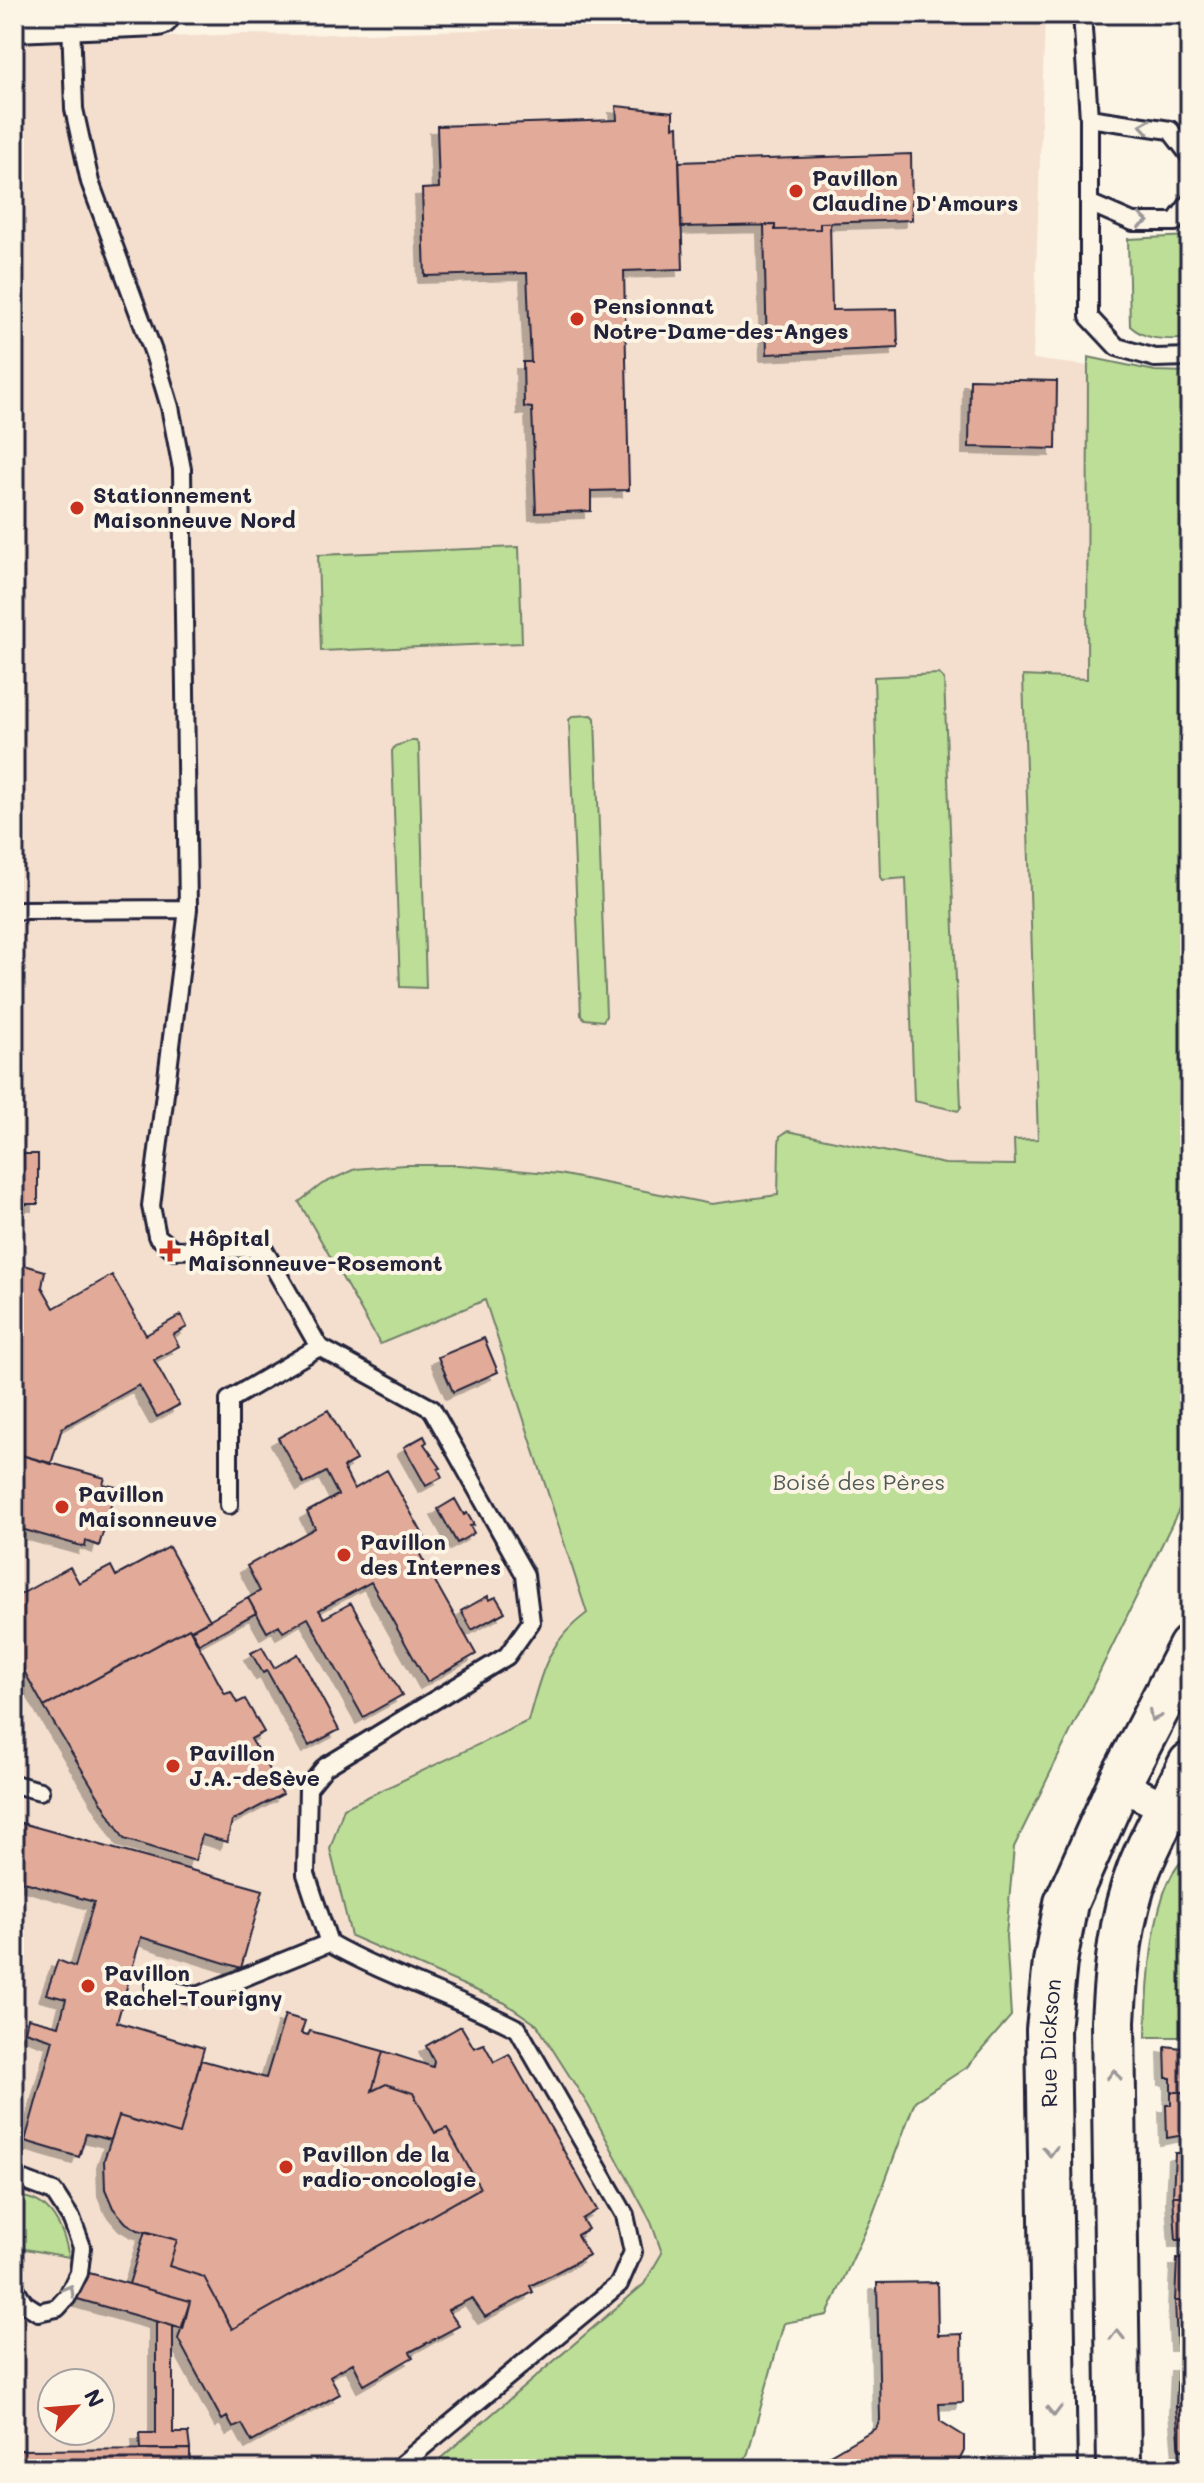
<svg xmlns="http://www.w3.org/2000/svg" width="1204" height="2483" font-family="Mali,sans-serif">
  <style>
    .built { fill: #f4dfce; fill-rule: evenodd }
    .green { fill: #bdde97; stroke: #708069; stroke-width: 2 }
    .building { fill: #e2ab99; stroke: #22223b; stroke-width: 2; filter: url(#shadow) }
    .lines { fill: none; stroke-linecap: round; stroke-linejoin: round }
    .service-casing { stroke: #22223b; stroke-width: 22 }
    .minor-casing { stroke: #22223b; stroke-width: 36 }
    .secondary-casing { stroke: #22223b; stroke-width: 48 }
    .service { stroke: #fcf5e5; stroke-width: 16 }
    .minor { stroke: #fcf5e5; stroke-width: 30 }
    .secondary { stroke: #fcf5e5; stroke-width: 42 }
    .oneway { stroke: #9a9698 }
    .poi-dot { fill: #c8321e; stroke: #fcf5e5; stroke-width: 3 }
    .labels { text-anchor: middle; stroke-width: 8; stroke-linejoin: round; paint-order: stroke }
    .poi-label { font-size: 22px; font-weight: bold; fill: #22223b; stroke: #fcf5e5; text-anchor: start }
    .park-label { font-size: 22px; fill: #505a57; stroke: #fcf5e5 }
    .street-label { font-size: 22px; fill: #22223b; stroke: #fcf5e5 }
  </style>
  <defs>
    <filter id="shadow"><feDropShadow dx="-7" dy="7" stdDeviation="0" flood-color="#0004"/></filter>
  </defs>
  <rect width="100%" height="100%" fill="#fcf5e5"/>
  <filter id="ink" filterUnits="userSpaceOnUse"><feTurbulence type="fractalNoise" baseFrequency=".0125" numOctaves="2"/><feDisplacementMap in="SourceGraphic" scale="16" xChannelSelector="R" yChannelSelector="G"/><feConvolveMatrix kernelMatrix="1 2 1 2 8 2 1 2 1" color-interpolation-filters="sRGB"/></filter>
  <g filter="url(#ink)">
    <path class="built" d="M 1020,14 L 1041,15 L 1045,20 L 1033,359 L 1088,366 L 1087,680 L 1023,677 L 1038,1139 L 1015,1165 L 945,1164 L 788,1131 L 779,1144 L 779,1195 L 711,1204 L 559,1174 L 485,1299 L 552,1499 L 587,1613 L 574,1621 L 545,1661 L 528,1721 L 344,1808 L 505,2003 L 537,2025 L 588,2105 L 651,2222 L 663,2254 L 645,2284 L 434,2469 L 14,2469 L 14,43 L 244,34 L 299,35 ZM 52,2383 L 100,2383 L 100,2431 L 52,2431 Z"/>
    <path class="green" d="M 1190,236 L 1190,339 C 1168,339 1147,342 1130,326 L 1128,239 Z
      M 1088,357 L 1155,371 L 1190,372 L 1190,1487 L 1014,1847 L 1006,1936 L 1011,2016 L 967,2067 L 915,2101 L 871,2219 L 827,2315 L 784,2323 L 748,2453 L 740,2469 L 428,2469 L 644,2284 L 662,2253 L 651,2222 L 588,2105 L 537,2025 L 505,2003 L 351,1936 L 330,1849 L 344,1808 L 528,1721 C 541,1675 546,1643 587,1613 L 485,1300 L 380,1344 L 299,1202 L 322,1184 L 355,1169 L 404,1165 L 460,1165 L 559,1174 L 711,1204 L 778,1195 L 779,1144 L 780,1136 L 788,1131 L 945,1164 L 1015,1165 L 1014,1140 L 1038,1139 L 1023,676 L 1087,679 Z
      M 519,547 L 522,643 L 321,651 L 318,555 Z
      M 939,674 L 944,679 L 961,1107 L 958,1111 L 914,1101 L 906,878 L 882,880 L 880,877 L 874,677 Z
      M 592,715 L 595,718 L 606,1016 L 603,1021 L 585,1019 L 581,1015 L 569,720 L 573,716 Z
      M 411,741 L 416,741 L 419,746 L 426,988 L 400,987 L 392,751 L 395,746 Z
      M 1190,1855 L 1190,2037 L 1146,2037 C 1147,1995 1150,1877 1190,1855 Z
      M 18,2197 C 50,2197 64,2229 69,2257 L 14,2247 L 14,2199 Z"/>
    <path class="building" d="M 616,106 L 673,112 L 673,127 L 678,126 L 683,269 L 624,271 L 629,490 L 591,491 L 591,511 L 536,513 L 532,408 L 524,407 L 523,362 L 531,362 L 527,273 L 425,276 L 422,189 L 439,188 L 437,126 L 617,120 Z
      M 911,154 L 912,220 L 820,223 L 820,229 L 775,230 L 775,225 L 681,227 L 679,162 Z
      M 820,223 L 830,223 L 832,310 L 897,309 L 898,348 L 767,354 L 764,225 L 775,225 L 775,230 L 820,229 Z
      M 970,379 L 1057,381 L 1056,449 L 969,447 Z
      M 14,1154 L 38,1154 L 38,1204 L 14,1204 Z
      M 14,1262 L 45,1271 L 42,1287 L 54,1308 L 112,1275 L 146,1335 L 181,1315 L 187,1327 L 173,1335 L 179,1346 L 154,1360 L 179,1405 L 157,1417 L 139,1385 L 62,1428 L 51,1464 L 14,1453 Z
      M 484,1338 L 498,1372 L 453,1392 L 438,1357 Z
      M 328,1410 L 356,1460 L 343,1467 L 354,1489 L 387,1470 L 425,1538 L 414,1544 L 476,1654 L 427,1682 L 371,1582 L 319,1610 L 324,1618 L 351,1603 L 402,1695 L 363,1717 L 308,1618 L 283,1632 L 279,1625 L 267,1632 L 248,1598 L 260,1591 L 247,1566 L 315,1528 L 307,1512 L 338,1495 L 326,1472 L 304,1484 L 278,1438 Z
      M 424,1436 L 427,1442 L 424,1444 L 441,1468 L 438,1469 L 442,1477 L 426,1486 L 404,1447 Z
      M 14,1453 L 105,1478 L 103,1484 L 116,1487 L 99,1546 L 86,1541 L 85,1547 L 14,1527 Z
      M 455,1499 L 464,1515 L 467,1513 L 474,1525 L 470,1526 L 474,1533 L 457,1543 L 438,1509 Z
      M 169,1547 L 210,1620 L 191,1630 L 189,1628 L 44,1707 L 14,1653 L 14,1598 L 70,1567 L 79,1583 L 111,1566 L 116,1576 Z
      M 488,1596 L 489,1600 L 496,1597 L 505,1612 L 472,1630 L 461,1611 Z
      M 248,1598 L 256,1613 L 199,1644 L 191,1630 Z
      M 189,1628 L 225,1694 L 231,1692 L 237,1703 L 245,1699 L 264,1732 L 251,1739 L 283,1794 L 232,1821 L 227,1842 L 202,1835 L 195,1861 L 124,1839 L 44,1707 Z
      M 262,1647 L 274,1668 L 298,1654 L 339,1730 L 309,1746 L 267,1671 L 263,1673 L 251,1653 Z
      M 14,1821 L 263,1890 L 241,1968 L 141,1937 L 117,2022 L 204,2048 L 180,2134 L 119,2116 L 111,2140 L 86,2134 L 79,2157 L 25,2141 L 53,2040 L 25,2031 L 28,2018 L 59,2026 L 66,1999 L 46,1994 L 58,1960 L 75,1967 L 94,1902 L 14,1879 Z
      M 285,2015 L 305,2021 L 301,2033 L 308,2035 L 310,2031 L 383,2051 L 372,2091 L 386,2084 L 413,2093 L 435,2133 L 447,2128 L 480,2188 L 232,2329 L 204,2277 L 169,2266 L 177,2240 L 138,2230 L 126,2223 L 113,2208 L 105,2189 L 104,2160 L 119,2116 L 180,2134 L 201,2060 L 266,2078 Z
      M 461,2026 L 474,2048 L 484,2044 L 494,2062 L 509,2054 L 597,2210 L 582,2219 L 588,2229 L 577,2235 L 589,2255 L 530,2286 L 533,2292 L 485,2317 L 472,2298 L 448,2310 L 459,2326 L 410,2352 L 413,2357 L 364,2385 L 353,2363 L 330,2376 L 340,2394 L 252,2442 L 242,2424 L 233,2428 L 227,2417 L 222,2420 L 178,2339 L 190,2301 L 129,2284 L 145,2231 L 177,2240 L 169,2266 L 204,2277 L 232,2329 L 480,2188 L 447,2128 L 435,2133 L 413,2093 L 386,2084 L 372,2091 L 383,2051 L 433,2067 L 434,2061 L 426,2046 Z
      M 1165,2046 L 1190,2049 L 1190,2092 L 1171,2092 L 1171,2078 L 1166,2078 Z
      M 1171,2092 L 1190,2092 L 1190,2134 L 1167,2138 L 1166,2105 L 1171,2105 Z
      M 1175,2153 L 1190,2153 L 1190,2196 L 1173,2196 Z
      M 1173,2196 L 1190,2196 L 1190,2240 L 1176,2240 Z
      M 1177,2259 L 1190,2259 L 1190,2301 L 1175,2301 Z
      M 82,2271 L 190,2301 L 183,2329 L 74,2298 Z
      M 937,2282 L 938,2335 L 962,2334 L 963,2402 L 939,2403 L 940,2421 L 964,2436 L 964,2451 L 955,2469 L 806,2469 L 876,2428 L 880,2420 L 877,2283 Z
      M 1175,2301 L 1190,2301 L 1190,2344 L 1177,2344 Z
      M 156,2321 L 173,2326 L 173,2433 L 188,2433 L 190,2449 L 140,2449 L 139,2433 L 156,2433 Z
      M 1178,2364 L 1190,2364 L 1190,2407 L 1176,2407 Z
      M 1176,2407 L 1190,2407 L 1190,2449 L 1180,2450 Z
      M 190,2449 L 190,2469 L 14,2469 L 14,2450 Z"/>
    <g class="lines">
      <g class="service-casing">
        <path id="service" d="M 1082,14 L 1089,118 L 1089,317 L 1117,347 L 1155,358 L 1190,357
          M 71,20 L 74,109 L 90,182 L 154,354 L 170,407 L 182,469 L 188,909 L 151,1206 L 157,1236 L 174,1250 L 263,1248 L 319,1347 L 432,1409 L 525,1575 L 531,1622 L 507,1656 L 325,1767 L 308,1788 L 306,1874 L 329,1943 C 389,1977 457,1997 518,2029 L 625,2215 L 633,2252 L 619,2284 L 401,2465
          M 1089,118 L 1170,130 L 1190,156
          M 1089,203 L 1133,222 L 1175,222 L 1190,202
          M 14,912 L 22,910 L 188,909
          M 229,1505 L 229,1400 L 319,1347
          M 14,1784 L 40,1791
          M 154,1986 L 198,1996 L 329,1943
          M 14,2177 L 54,2192 L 72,2220 L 82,2247 L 79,2273 L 67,2297 L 57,2308 L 38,2312 L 24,2303 L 14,2286"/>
      </g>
      <g class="minor-casing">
        <path id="minor" d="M 1119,1784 L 1168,1809 L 1190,1814"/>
      </g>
      <g class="secondary-casing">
        <g id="secondary">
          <path d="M 14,20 L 158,14"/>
          <path id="s1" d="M 1055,2469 L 1048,2030 L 1055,1962 L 1066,1903 L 1119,1784 L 1190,1647"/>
          <path d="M 1119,2469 L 1113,2021 C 1116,1970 1120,1918 1139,1869 C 1153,1833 1173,1799 1190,1764"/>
        </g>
      </g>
      <use href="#service" class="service"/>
      <use href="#minor" class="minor"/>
      <use href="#secondary" class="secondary"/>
    </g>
    <defs><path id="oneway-chevron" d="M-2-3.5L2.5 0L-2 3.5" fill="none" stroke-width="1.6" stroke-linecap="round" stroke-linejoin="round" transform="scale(2)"/></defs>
    <g class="oneway">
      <use href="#oneway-chevron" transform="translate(1145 126) rotate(-171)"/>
      <use href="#oneway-chevron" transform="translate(1143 221) rotate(4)"/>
      <use href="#oneway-chevron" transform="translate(1154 1716) rotate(117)"/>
      <use href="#oneway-chevron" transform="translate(1114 2075) rotate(-90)"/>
      <use href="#oneway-chevron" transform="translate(1050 2151) rotate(89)"/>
      <use href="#oneway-chevron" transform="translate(69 2290) rotate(-60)"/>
      <use href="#oneway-chevron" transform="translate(1117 2335) rotate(-91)"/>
      <use href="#oneway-chevron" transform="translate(1054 2411) rotate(89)"/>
    </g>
  </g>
  <g class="poi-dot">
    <circle cx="796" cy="191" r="8"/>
    <circle cx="577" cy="319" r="8"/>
    <circle cx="77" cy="508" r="8"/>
    <path d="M166 1239h8v8h8v8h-8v8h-8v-8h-8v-8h8z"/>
    <circle cx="62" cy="1507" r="8"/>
    <circle cx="344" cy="1555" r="8"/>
    <circle cx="173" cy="1766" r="8"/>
    <circle cx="88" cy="1986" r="8"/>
    <circle cx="286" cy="2167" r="8"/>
  </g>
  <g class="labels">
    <g class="poi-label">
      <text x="812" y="186">Pavillon<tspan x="812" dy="25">Claudine D'Amours</tspan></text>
      <text x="593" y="314">Pensionnat<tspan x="593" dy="25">Notre-Dame-des-Anges</tspan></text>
      <text x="93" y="503">Stationnement<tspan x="93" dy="25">Maisonneuve Nord</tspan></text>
      <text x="188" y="1246">Hôpital<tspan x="188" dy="25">Maisonneuve-Rosemont</tspan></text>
      <text x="78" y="1502">Pavillon<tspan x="78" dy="25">Maisonneuve</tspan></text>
      <text x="360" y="1550">Pavillon<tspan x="360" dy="25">des Internes</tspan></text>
      <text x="189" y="1761">Pavillon<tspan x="189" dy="25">J.A.-deSève</tspan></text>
      <text x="104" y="1981">Pavillon<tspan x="104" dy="25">Rachel-Tourigny</tspan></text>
      <text x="302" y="2162">Pavillon de la<tspan x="302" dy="25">radio-oncologie</tspan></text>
    </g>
    <g class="park-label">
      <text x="859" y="1490">Boisé des Pères</text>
    </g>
    <g class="street-label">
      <text dy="8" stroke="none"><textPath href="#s1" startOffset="426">Rue Dickson</textPath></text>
    </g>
  </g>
  <rect width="1204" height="2483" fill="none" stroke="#fcf5e5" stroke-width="48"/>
  <rect x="24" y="24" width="1156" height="2435" fill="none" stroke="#22223b" stroke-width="3" filter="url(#ink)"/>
  <g transform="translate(76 2407) rotate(64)"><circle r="38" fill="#fcf5e5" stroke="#a5a1a1" stroke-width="2"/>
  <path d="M0-6L14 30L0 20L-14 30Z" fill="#c8321e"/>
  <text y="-12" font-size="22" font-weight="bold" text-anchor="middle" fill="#22223b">N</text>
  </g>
</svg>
